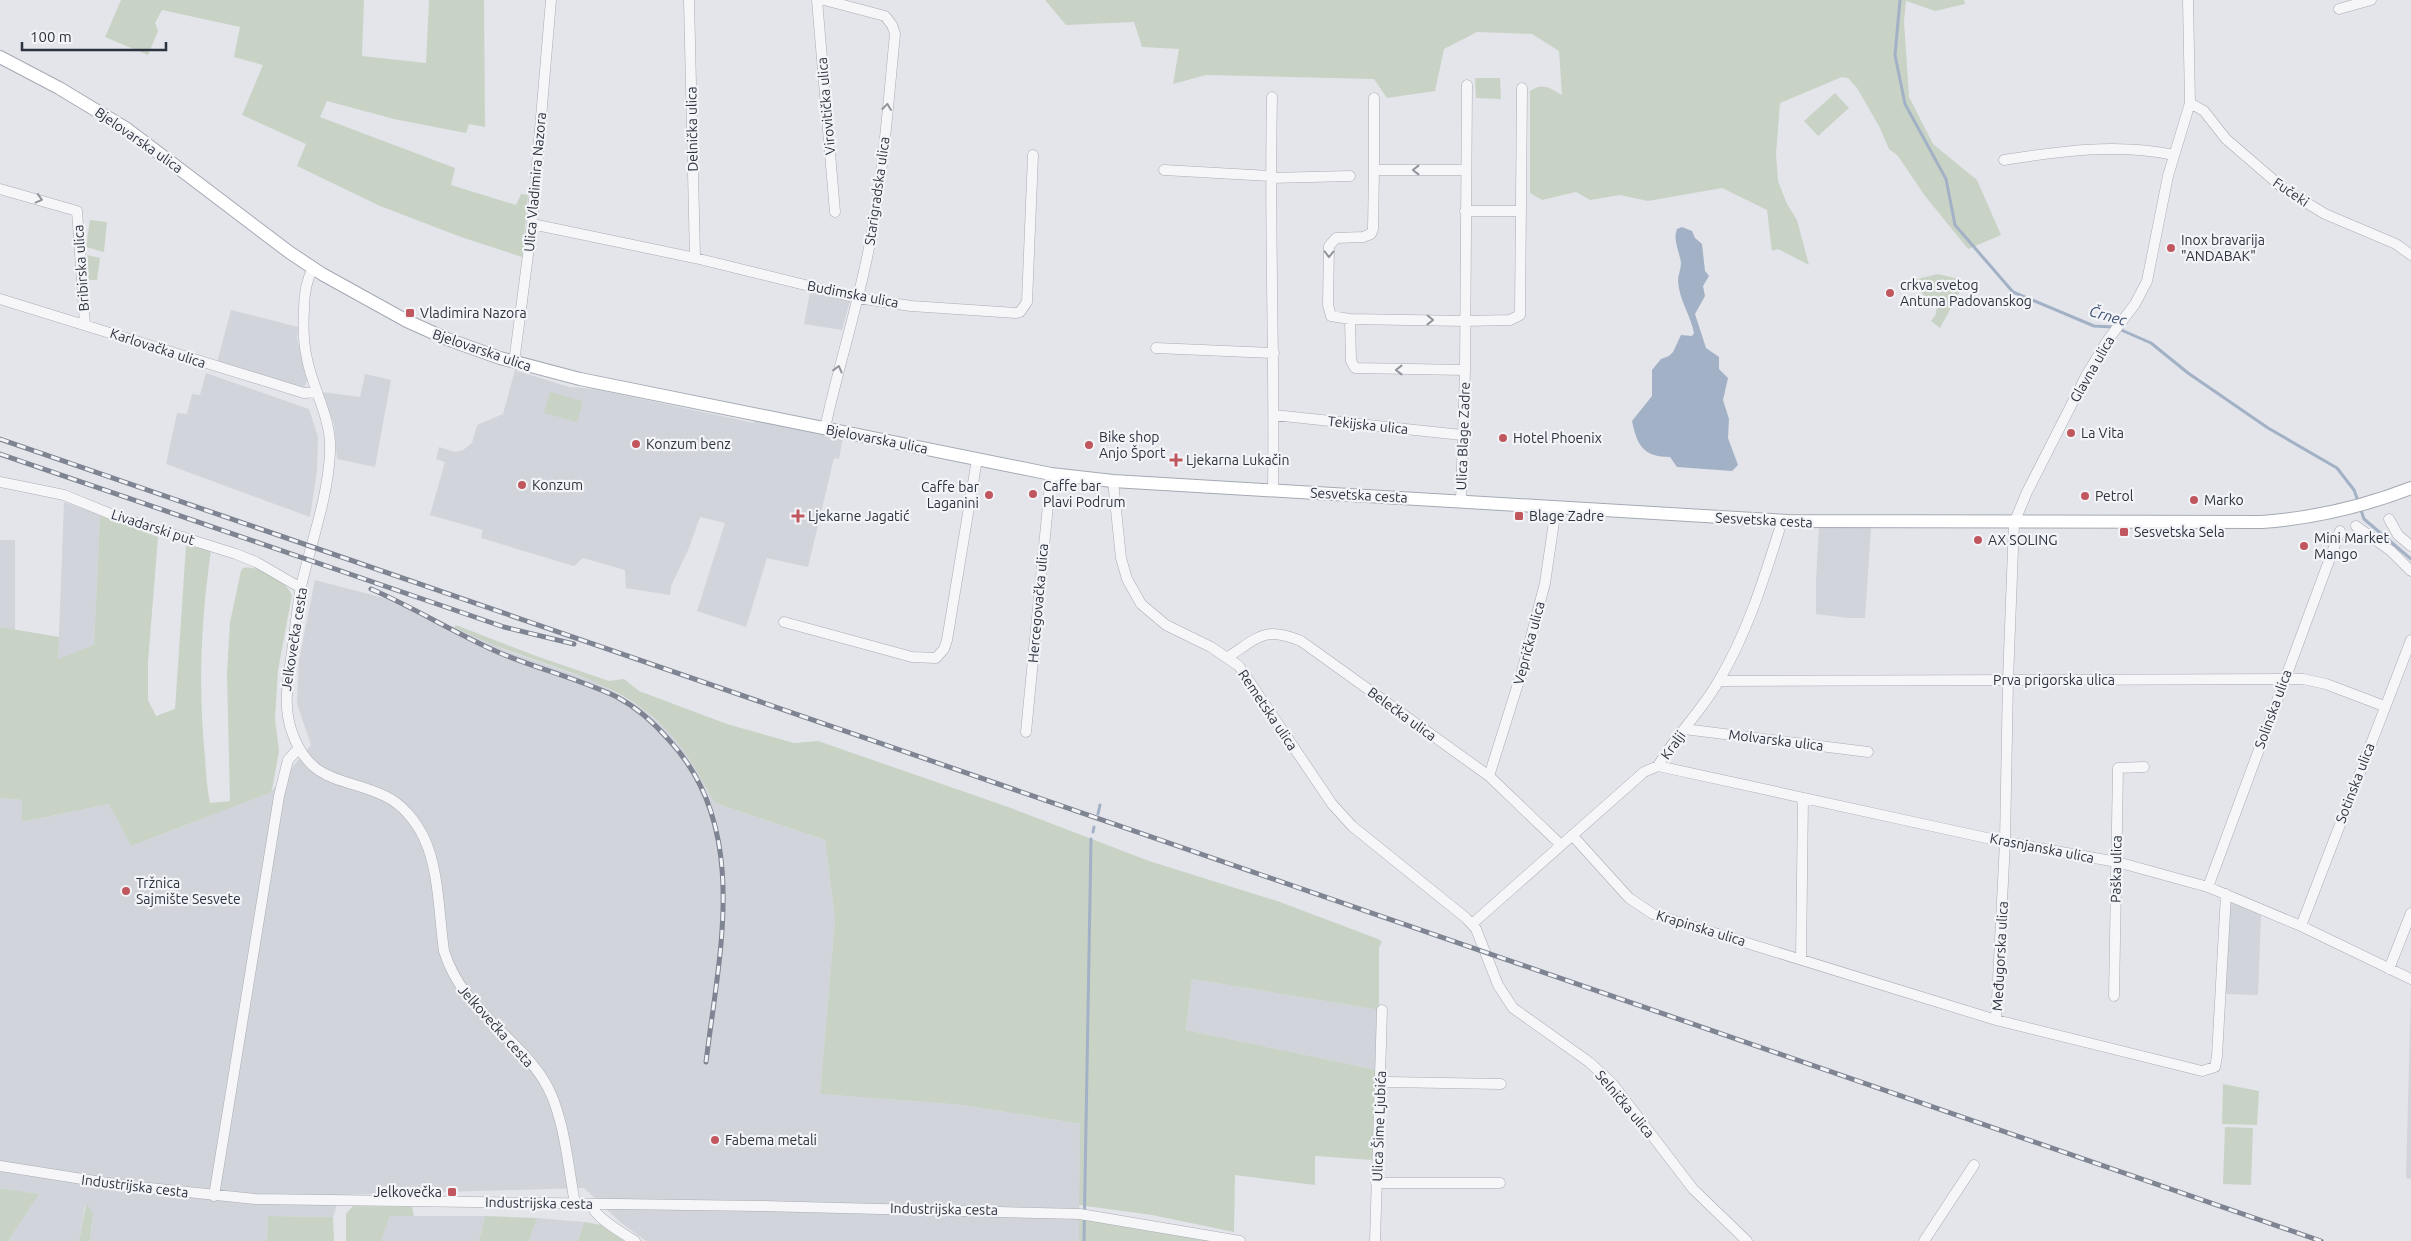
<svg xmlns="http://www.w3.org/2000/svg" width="2411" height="1241" font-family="Ubuntu,sans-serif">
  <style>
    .built { fill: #d2d4db }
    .green { fill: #c8d3c5 }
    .water { fill: #a2b1c6 }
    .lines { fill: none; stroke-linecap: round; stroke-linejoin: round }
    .stream { stroke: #a2b1c6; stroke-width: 3 }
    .minor-casing { stroke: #a9acb4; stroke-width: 11 }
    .major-casing { stroke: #a4a9b4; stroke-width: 14 }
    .minor { stroke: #f6f6f8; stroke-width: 10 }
    .major { stroke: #fff; stroke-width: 12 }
    .rail-casing { stroke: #7e8492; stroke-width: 5 }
    .rail { stroke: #f3f4f7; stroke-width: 3; stroke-dasharray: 9; stroke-linecap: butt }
    .oneway { stroke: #92949c }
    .poi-dot { fill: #c0575e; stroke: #f3f4f7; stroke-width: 2 }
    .labels { text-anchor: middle; stroke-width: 4.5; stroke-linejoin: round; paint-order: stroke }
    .street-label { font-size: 14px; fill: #2d3240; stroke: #f3f4f7 }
    .poi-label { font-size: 14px; fill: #2d3240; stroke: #f3f4f7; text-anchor: start }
    .water-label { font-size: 15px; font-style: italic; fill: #3b4f70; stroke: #f3f4f7 }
  </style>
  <rect width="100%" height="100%" fill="#e3e5ea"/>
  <path class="built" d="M 810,292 L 850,301 L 842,330 L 804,324 Z
    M 231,310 L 298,327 L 297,338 L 307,380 L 305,386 L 303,387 L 217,362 Z
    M 515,370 L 569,387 L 595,389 L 754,423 L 754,421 L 843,437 L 839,459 L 834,458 L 808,567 L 767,558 L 746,627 L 697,611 L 725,523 L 700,517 L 689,548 L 671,586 L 670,595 L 626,588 L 625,570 L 583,558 L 574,566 L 481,538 L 483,530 L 430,515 L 445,462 L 436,459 L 439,447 L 455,452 L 463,450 L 472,443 L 477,425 L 503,414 Z
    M 206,373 L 309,409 L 318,437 L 317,471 L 310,517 L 166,464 L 177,413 L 187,414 L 192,394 L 200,395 Z
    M 365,374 L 391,380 L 375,467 L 337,459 L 334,424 L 322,392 L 360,397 Z
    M 64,502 L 100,515 L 94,645 L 58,660 Z
    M 1819,527 L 1871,528 L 1865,618 L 1848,618 L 1816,614 L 1816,581 Z
    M 0,540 L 15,540 L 15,630 L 0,627 Z
    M 315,580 L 391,600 L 505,650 L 599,683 L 642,708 L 666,728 L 687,753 L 715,803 L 825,840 L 835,919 L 820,1094 L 963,1105 L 1080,1124 L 1079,1241 L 646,1241 L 620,1222 L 584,1188 L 340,1195 L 333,1217 L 268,1216 L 267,1241 L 90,1241 L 93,1213 L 85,1205 L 79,1241 L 8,1241 L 38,1194 L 0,1188 L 0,798 L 22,800 L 23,822 L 109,804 L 131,846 L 270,793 L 311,745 L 297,704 L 299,660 Z
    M 2231,902 L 2261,915 L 2258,995 L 2225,994 L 2229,905 Z
    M 1192,979 L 1379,1010 L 1377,1070 L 1186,1030 Z
    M 2411,990 L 2411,1179 L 2406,1178 Z
    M 390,1216 L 485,1216 L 479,1241 L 381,1241 Z
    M 537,1218 L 584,1222 L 578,1241 L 529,1241 Z"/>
  <path class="green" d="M 121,0 L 364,0 L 362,56 L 426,63 L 429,0 L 484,0 L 485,127 L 469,124 L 466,133 L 394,119 L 327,101 L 320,117 L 455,168 L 451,185 L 516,205 L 521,194 L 528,195 L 522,257 L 461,237 L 380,206 L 297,166 L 306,144 L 242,115 L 263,65 L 234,57 L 240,27 L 162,10 L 155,23 L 158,31 L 148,55 L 105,37 Z
    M 1045,0 L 1964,0 L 1965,4 L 1935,11 L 1906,1 L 1904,21 L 1909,97 L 1933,144 L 1977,180 L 2001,235 L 1968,249 L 1925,196 L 1898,156 L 1889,149 L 1879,126 L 1857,88 L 1848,78 L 1842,77 L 1780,103 L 1776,154 L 1778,181 L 1787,204 L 1797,220 L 1809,265 L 1778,249 L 1772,251 L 1767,210 L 1722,188 L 1648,201 L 1620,195 L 1590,200 L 1576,192 L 1542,200 L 1530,193 L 1530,91 C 1544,82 1549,88 1562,95 L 1559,51 L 1532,34 L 1477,32 L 1444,49 L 1435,91 L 1387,98 L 1374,79 L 1206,75 L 1173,84 L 1179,49 L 1142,47 L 1134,22 L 1066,25 Z
    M 1475,78 L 1500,78 L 1501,99 L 1476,98 Z
    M 1835,93 L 1849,108 L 1818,136 L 1804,121 Z
    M 90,220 L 107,222 L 104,252 L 86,247 Z
    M 87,255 L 100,258 L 97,280 L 86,280 Z
    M 1938,274 L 1959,279 L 1964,284 L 1940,328 L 1931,321 L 1936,314 L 1937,306 L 1931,300 L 1926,299 L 1913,280 Z
    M 550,392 L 583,401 L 577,422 L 544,413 Z
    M 100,515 L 158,537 L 148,662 L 148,700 L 156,716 L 175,709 L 186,546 L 211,550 C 201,620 198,688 205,757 C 206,773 207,789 210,803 L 230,801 L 227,673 L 230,622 L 241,571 L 243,568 C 259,565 284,579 292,595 L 278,670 L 275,719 L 279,751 L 272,790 L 270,793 L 131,846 L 109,804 L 22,822 L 22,800 L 0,798 L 0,627 L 59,637 L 58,659 L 94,645 Z
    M 456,625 L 536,656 L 609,681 L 624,679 L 639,691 L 727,724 L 794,743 L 818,741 L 1011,808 L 1149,861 L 1280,902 L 1378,939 L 1382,942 L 1379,947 L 1379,1010 L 1192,979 L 1186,1030 L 1377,1070 L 1373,1160 L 1315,1156 L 1315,1185 L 1235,1175 L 1234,1232 L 1152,1215 L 1079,1205 L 1080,1124 L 963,1105 L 820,1094 L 835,919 L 825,840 L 715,803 C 700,777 687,751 667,730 C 625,685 563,671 507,650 C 489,644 472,635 454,628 Z
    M 2223,1084 L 2259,1091 L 2257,1125 L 2222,1124 Z
    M 2225,1127 L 2253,1128 L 2251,1185 L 2223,1184 Z
    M 0,1188 L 39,1194 L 8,1241 L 0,1241 Z
    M 86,1204 L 93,1213 L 90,1241 L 79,1241 Z
    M 353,1206 L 412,1207 L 414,1216 L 390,1216 L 381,1241 L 346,1241 L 346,1214 Z
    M 268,1216 L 333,1217 L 334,1241 L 267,1241 Z
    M 485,1216 L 537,1218 L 529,1241 L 479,1241 Z
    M 1079,1219 L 1122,1225 L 1212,1241 L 1079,1241 Z
    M 584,1222 L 602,1225 L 626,1241 L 578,1241 Z"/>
  <path class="water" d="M 1682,227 L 1692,231 L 1695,238 L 1702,244 L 1705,271 L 1709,276 L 1703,286 L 1705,296 L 1695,314 L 1706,348 L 1719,357 L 1719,369 L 1728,378 L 1723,400 L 1729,419 L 1728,438 L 1738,465 L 1732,471 L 1677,467 L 1670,457 C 1643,457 1637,445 1632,421 L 1652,396 L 1652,370 L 1661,359 L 1669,356 L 1673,352 L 1681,335 L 1692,336 L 1694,333 C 1691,316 1679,300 1678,281 C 1678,273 1683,266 1680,258 C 1678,248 1673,239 1677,229 Z"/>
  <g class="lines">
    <path class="stream" d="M 1900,0 L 1895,55 L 1905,104 L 1946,179 L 1955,225 L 2013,292 L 2094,326 L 2113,327
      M 2119,329 L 2151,343 L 2188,373 L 2268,428 L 2337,468 L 2354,490 L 2358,501
      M 2360,507 L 2364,519 L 2411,559
      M 1098,814 L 1100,805
      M 1093,832 L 1094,827
      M 1084,1241 L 1091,839"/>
    <g class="minor-casing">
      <path id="minor" d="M 689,0 L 695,258
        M 817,0 L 835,212
        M 824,0 L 885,16 L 892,25 L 895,34 C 888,105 883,178 869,248 C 857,309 838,368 825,428
        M 2339,9 L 2371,0
        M 1272,97 C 1269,228 1275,359 1273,490
        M 2190,103 L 2204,111 L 2226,139 L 2284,189 L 2325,214 L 2396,244 L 2411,255
        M 2004,160 C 2060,151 2118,143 2174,155
        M 1164,170 L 1270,176
        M 1374,170 L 1374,98
        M 1465,170 L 1374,170 L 1373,229 L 1371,234 L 1363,237 L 1336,238 L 1329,246 L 1328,305 L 1331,316 L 1350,319 L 1465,321 L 1510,320 L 1520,315 L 1522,88
        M 1270,178 L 1350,176
        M 0,189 L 77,211 L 85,324
        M 1465,211 L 1520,211
        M 532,224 L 695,258 L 858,298 L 911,306 L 1016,313 L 1020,312 L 1027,302 L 1033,155
        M 313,268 C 306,281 304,295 304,309 C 303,326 303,342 307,359 C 313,390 332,419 330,452 C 328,498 311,542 301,587 C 297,609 295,631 292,652 C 288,681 282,707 293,735 C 312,785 346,777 385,796 C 402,804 416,821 424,838 C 439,869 439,916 444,951 C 462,1009 512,1032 543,1079 C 564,1111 568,1166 575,1204
        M 0,299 L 304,393 L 317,392
        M 1350,319 L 1351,361 L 1355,368 L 1465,370
        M 1156,348 L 1274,353
        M 516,363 L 515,355 L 532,224 L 551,0
        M 1274,415 L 1462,435
        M 1113,481 L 1121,558 L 1127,579 L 1141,604 L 1166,625 L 1211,647 L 1239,666 L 1332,804 L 1352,826 L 1466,918 L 1476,929 L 1498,985 L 1513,1008 L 1589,1062 L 1612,1083 L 1693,1189 L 1747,1241
        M 0,482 L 64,495 L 118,517 L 236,554 L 256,562 L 301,588
        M 1461,501 L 1465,370 L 1467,85
        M 2389,519 L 2398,535 L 2411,546
        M 2356,526 L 2391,551 L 2411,571
        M 784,622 L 912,657 L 936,658 L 944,649 L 947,640 L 977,459
        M 1228,657 C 1259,637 1264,626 1301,641 L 1489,776 L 1561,845
        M 1719,681 L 2303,679 L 2326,684 L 2384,706
        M 1684,729 L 1868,752
        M 1026,732 L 1051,474
        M 1658,766 C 1675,736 1701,712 1718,682 C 1746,636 1763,582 1779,531
        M 1489,776 L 1523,668 L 1545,583 L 1556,508
        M 1572,835 L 1629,898 L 1653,914 L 1996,1020 L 2202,1071 L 2215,1067 L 2217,1056 L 2226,894
        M 2208,887 L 2340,531
        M 1472,924 L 1644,772 L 1658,766 L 2005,842 L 2117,862 L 2208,887 L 2301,926 L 2411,979
        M 2301,926 L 2411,640
        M 1801,958 L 1803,798
        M 2389,969 L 2411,913
        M 2114,996 L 2118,768 L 2144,767
        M 1996,1020 L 2005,842 L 2008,680 L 2014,523 L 2027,492 L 2087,374 L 2107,341 L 2135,304 L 2147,281 L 2168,176 L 2190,103 L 2188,0
        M 1381,1084 L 1387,1082 L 1501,1084
        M 0,1166 L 120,1185 L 255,1199 L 760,1206 L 1080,1214 L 1240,1241
        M 1376,1183 L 1500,1183
        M 214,1196 L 279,796 L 288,760 L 299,748
        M 592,1204 C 593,1217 624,1234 635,1241
        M 1375,1241 L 1382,1010
        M 1924,1241 L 1974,1165"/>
    </g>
    <g class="major-casing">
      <path id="major" d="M 0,57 L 59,88 L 127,129 L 289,252 L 322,274 L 407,321 L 447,339 L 500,358 L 580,379 L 1051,474 L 1113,481 L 1788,521 L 2262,522 C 2315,518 2362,507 2411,488"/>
    </g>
    <use href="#minor" class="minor"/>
    <use href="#major" class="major"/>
    <g class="rail-casing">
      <path id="rail" d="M 0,439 L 2321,1241
        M 0,454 L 504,627 L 574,644
        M 371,589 C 415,608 456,634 500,653 C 538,669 579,679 617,697 C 636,707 655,724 669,740 C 751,828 719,954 706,1062"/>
    </g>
    <use href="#rail" class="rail"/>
  </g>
  <defs><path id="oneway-chevron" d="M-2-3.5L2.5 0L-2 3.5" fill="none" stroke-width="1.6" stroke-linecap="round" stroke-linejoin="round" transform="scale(1.25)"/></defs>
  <g class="oneway">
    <use href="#oneway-chevron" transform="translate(887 107) rotate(-84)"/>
    <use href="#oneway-chevron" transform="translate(1416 170) rotate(-180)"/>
    <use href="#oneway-chevron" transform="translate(39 199) rotate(15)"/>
    <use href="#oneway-chevron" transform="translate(1329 254) rotate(91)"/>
    <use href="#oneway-chevron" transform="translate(1430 320) rotate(1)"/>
    <use href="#oneway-chevron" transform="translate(838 369) rotate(-76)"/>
    <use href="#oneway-chevron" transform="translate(1399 370) rotate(-180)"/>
  </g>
  <g class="poi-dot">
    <circle cx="2171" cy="248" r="5"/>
    <circle cx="1890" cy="293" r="5"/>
    <rect x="405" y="308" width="10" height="10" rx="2.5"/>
    <circle cx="2071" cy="433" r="5"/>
    <circle cx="1503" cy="438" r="5"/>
    <circle cx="636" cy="444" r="5"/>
    <circle cx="1089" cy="445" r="5"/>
    <path d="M1173.5 452.5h5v5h5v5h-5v5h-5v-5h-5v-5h5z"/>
    <circle cx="522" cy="485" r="5"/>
    <circle cx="1033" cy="494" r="5"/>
    <circle cx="989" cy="495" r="5"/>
    <circle cx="2085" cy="496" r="5"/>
    <circle cx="2194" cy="500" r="5"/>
    <path d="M795.5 508.5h5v5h5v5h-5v5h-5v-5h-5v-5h5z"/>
    <rect x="1514" y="511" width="10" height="10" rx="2.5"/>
    <rect x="2119" y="527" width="10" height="10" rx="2.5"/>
    <circle cx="1978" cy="540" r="5"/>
    <circle cx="2304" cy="546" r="5"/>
    <circle cx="126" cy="891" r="5"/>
    <circle cx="715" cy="1140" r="5"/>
    <rect x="447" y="1187" width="10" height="10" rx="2.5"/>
  </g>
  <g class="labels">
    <g class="street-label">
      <text transform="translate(826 106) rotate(-95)" y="5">Virovitička ulica</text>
      <text transform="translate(692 129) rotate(-91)" y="5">Delnička ulica</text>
      <text transform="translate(139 140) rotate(35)" y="5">Bjelovarska ulica</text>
      <text transform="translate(535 182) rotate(-85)" y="5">Ulica Vladimira Nazora</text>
      <text transform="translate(877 191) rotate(-82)" y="5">Starigradska ulica</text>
      <text transform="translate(2291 192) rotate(34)" y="5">Fučeki</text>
      <text transform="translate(81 268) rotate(-94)" y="5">Bribirska ulica</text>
      <text transform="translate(853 294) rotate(11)" y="5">Budimska ulica</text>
      <text transform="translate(158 348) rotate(18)" y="5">Karlovačka ulica</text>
      <text transform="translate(482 350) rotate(19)" y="5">Bjelovarska ulica</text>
      <text transform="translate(2092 369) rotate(-60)" y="5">Glavna ulica</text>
      <text transform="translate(1368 425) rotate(6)" y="5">Tekijska ulica</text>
      <text transform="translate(1463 436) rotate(-88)" y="5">Ulica Blage Zadre</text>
      <text transform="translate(877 439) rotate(11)" y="5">Bjelovarska ulica</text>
      <text transform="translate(1359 495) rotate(3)" y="5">Sesvetska cesta</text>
      <text transform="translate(1764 520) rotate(3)" y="5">Sesvetska cesta</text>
      <text transform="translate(153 527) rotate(18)" y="5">Livadarski put</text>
      <text transform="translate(1038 603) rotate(-85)" y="5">Hercegovačka ulica</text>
      <text transform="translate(294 639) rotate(-81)" y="5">Jelkovečka cesta</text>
      <text transform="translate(1529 643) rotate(-75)" y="5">Veprička ulica</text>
      <text x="2054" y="685">Prva prigorska ulica</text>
      <text transform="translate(2273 709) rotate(-70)" y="5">Solinska ulica</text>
      <text transform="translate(1268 710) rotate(56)" y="5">Remetska ulica</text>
      <text transform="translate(1402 714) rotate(36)" y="5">Belečka ulica</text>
      <text transform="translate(1776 740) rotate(7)" y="5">Molvarska ulica</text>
      <text transform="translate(1673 745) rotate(-54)" y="5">Kralji</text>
      <text transform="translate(2355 783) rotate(-69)" y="5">Sotinska ulica</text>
      <text transform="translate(2042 848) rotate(11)" y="5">Krasnjanska ulica</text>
      <text transform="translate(2116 869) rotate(-89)" y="5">Paška ulica</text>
      <text transform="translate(1701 928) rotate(17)" y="5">Krapinska ulica</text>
      <text transform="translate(2000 956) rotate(-87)" y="5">Međugorska ulica</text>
      <text transform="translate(496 1026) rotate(48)" y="5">Jelkovečka cesta</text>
      <text transform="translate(1625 1104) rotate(50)" y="5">Selnička ulica</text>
      <text transform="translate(1379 1126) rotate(-88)" y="5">Ulica Šime Ljubića</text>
      <text transform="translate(135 1186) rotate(7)" y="5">Industrijska cesta</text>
      <text transform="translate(539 1203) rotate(1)" y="5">Industrijska cesta</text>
      <text transform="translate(944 1209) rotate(1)" y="5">Industrijska cesta</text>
    </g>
    <g class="poi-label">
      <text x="2181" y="245">Inox bravarija<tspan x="2181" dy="16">"ANDABAK"</tspan></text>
      <text x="1900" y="290">crkva svetog<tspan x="1900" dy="16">Antuna Padovanskog</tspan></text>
      <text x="420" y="318">Vladimira Nazora</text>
      <text x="2081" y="438">La Vita</text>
      <text x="1099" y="442">Bike shop<tspan x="1099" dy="16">Anjo Šport</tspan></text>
      <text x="1513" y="443">Hotel Phoenix</text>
      <text x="646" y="449">Konzum benz</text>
      <text x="1186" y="465">Ljekarna Lukačin</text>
      <text x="532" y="490">Konzum</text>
      <text x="1043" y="491">Caffe bar<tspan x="1043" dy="16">Plavi Podrum</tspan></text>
      <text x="979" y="492" text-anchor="end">Caffe bar<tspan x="979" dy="16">Laganini</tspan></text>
      <text x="2095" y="501">Petrol</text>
      <text x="2204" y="505">Marko</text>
      <text x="808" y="521">Ljekarne Jagatić</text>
      <text x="1529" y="521">Blage Zadre</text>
      <text x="2134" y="537">Sesvetska Sela</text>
      <text x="2314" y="543">Mini Market<tspan x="2314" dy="16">Mango</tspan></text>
      <text x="1988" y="545">AX SOLING</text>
      <text x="136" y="888">Tržnica<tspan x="136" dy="16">Sajmište Sesvete</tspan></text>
      <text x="725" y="1145">Fabema metali</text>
      <text x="442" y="1197" text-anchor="end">Jelkovečka</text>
    </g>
    <g class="water-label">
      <text transform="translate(2108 316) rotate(16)" y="5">Črnec</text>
    </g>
  </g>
  <path d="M22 42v8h144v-8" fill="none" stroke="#2d3240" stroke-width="2.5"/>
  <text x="30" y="42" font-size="15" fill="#2d3240" stroke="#f3f4f7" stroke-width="4" paint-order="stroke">100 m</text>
</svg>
